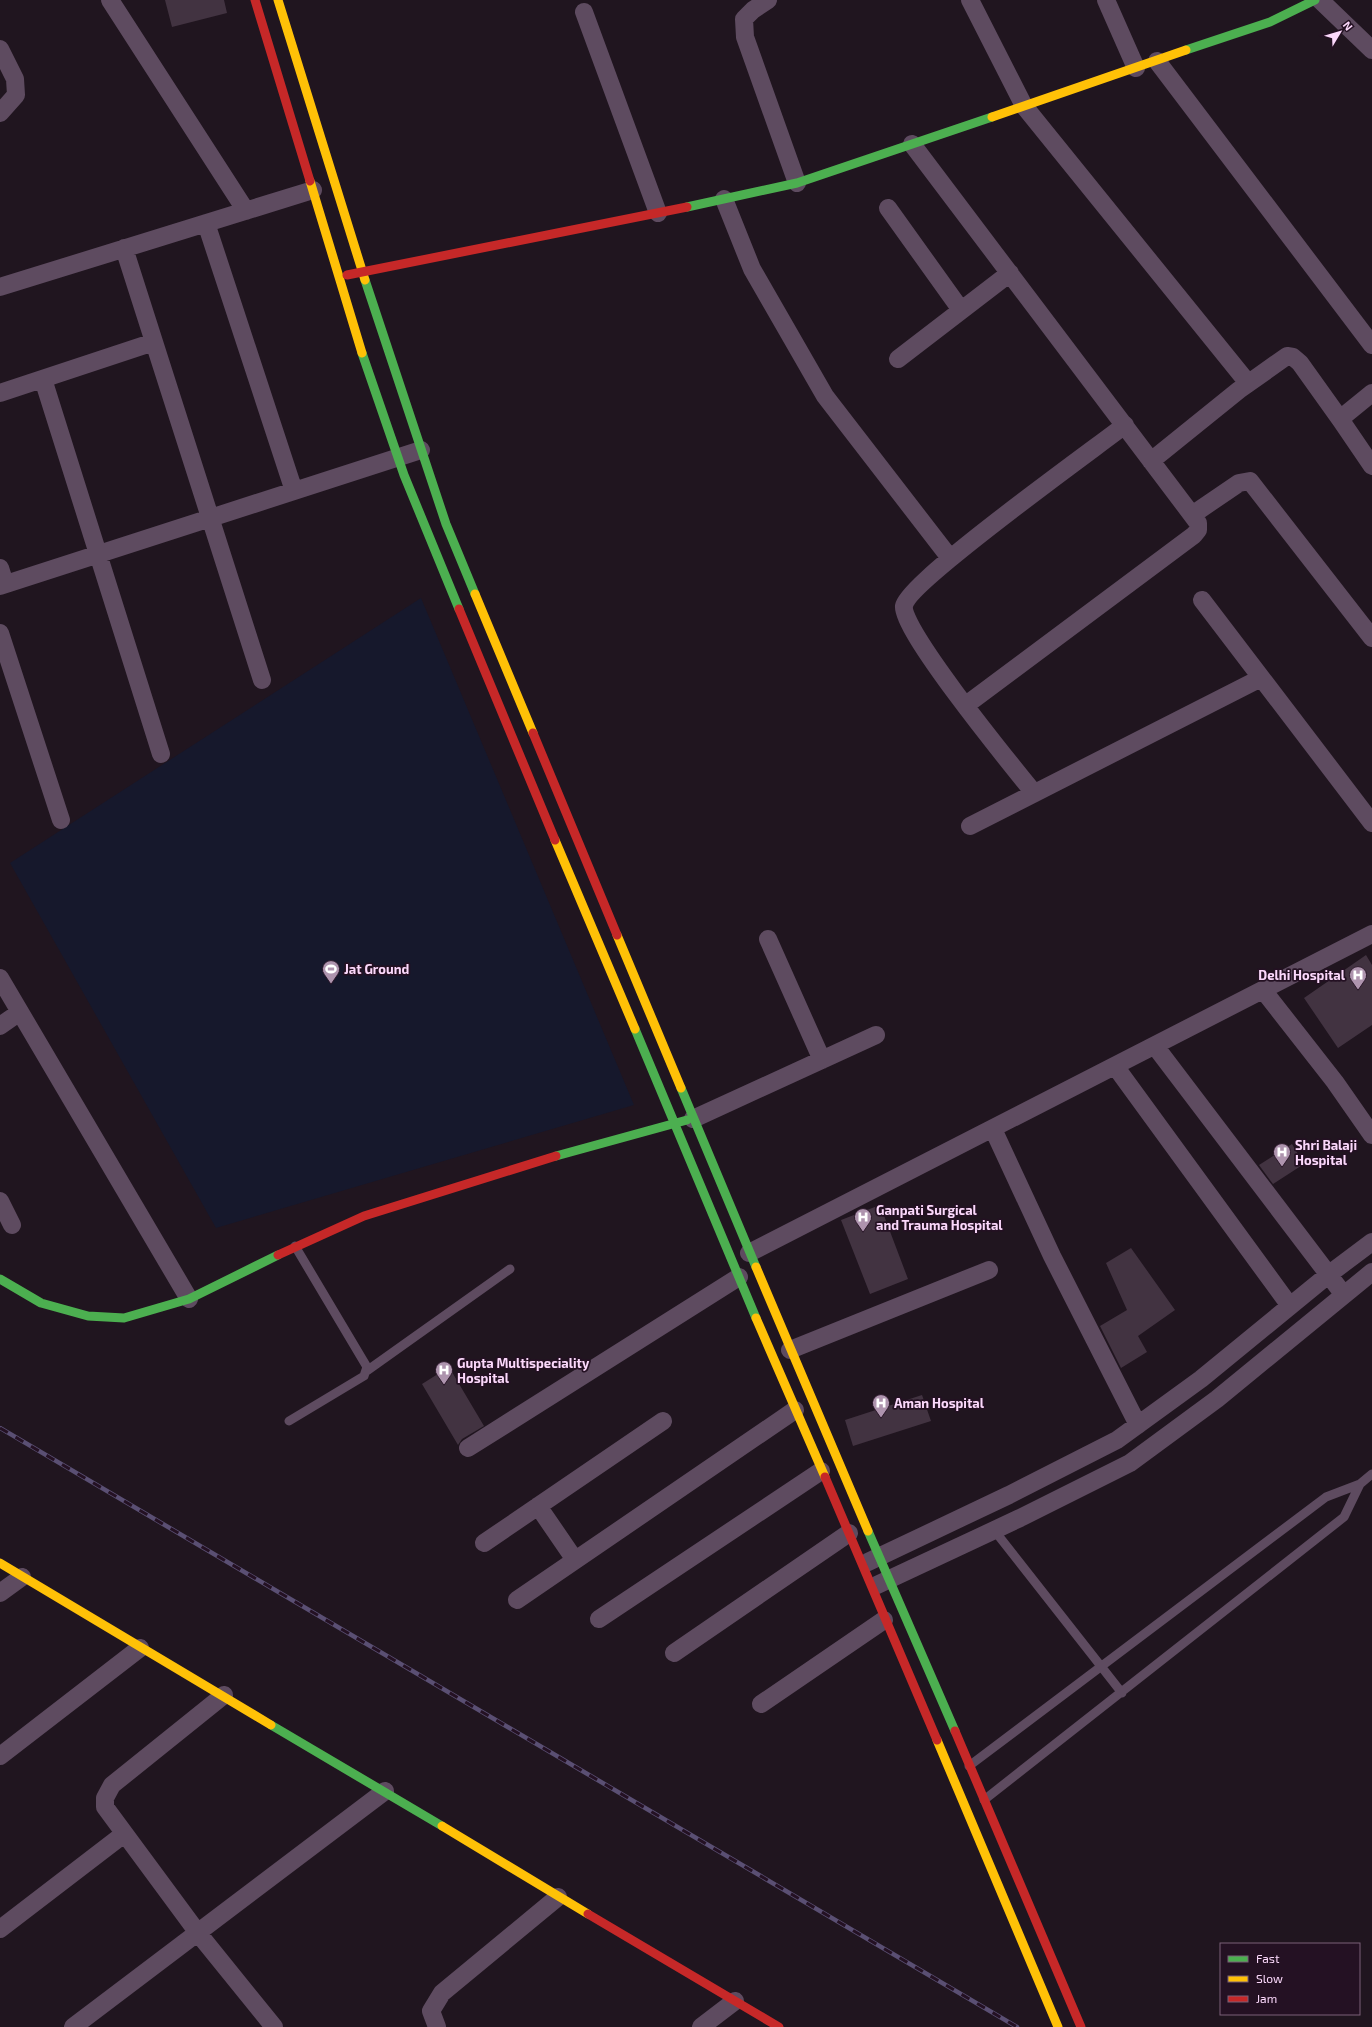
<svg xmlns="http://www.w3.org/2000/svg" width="1372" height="2027" font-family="'Exo 2',sans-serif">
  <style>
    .green { fill: #16182c }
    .building { fill: #423341 }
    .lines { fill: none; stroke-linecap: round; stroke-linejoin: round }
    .lane { stroke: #5e4b60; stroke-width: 9 }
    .street { stroke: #5e4b60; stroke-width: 18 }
    .fast { stroke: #4caf50; stroke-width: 9 }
    .slow { stroke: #ffc107; stroke-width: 9 }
    .jam { stroke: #c62828; stroke-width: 9 }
    .rail-casing { stroke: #5a4f73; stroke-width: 4.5 }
    .rail { stroke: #241123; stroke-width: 3; stroke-dasharray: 9; stroke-linecap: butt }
    .labels { text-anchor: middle; stroke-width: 3.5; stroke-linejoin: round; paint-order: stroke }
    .poi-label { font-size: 13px; font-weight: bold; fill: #fbd8fb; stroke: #241123; text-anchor: start }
  </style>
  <rect width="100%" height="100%" fill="#20151f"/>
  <path class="green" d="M 421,598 L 634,1105 L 216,1228 L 10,863 Z"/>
  <path class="building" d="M 165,0 L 224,0 L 227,13 L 172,27 Z
    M 1366,955 L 1372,965 L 1372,1025 L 1338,1048 L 1304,998 Z
    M 1292,1144 L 1304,1164 L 1273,1184 L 1259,1165 Z
    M 880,1205 L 908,1279 L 870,1294 L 841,1220 Z
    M 1131,1248 L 1175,1310 L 1138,1336 L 1147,1352 L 1121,1368 L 1100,1326 L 1127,1310 L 1106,1263 Z
    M 449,1367 L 484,1426 L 462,1439 L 458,1445 L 422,1384 Z
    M 922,1395 L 931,1421 L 853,1446 L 845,1420 Z"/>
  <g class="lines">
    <path class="lane" d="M 368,1370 L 510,1269
      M 289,1421 L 364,1376 L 367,1367 L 295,1246
      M 994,1530 L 1122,1693
      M 969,1766 L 1326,1497 L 1360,1484 L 1372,1474
      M 984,1800 L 1344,1517 L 1360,1484"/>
    <path class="street" d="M 110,0 L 246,211
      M 768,0 L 753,10 L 744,19 L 745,37 L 797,183
      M 970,0 L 1024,106 L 1248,383
      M 1106,0 L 1136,68
      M 1320,0 L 1372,50
      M 584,12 L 658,213
      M 0,49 L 15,79 L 16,95 L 0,113
      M 1157,61 L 1372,345
      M 912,144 L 1198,523 L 1198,530 L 1194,535 L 966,705
      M 724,199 L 752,269 L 825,396 L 950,558
      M 888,208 L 961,310
      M 206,223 L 294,491
      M 124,248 L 262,680
      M 0,287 L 313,190
      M 898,359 L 1010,273
      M 43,379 L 161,754
      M 0,393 L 154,342
      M 1372,393 L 1340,419 L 1372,466
      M 1151,461 L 1239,390 L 1287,356 L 1293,357 L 1300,363 L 1340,419
      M 1192,515 L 1239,483 L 1250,481 L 1372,638
      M 0,568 L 5,584
      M 0,586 L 421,450
      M 1202,600 L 1372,823
      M 0,633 L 61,820
      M 1034,793 C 1013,767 900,629 904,606 C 908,582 1094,449 1125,425
      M 970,826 L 1261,678
      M 768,939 L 822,1060
      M 0,978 L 189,1299
      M 1263,990 L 1335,1082 L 1372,1135
      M 0,1026 L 20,1012
      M 1155,1046 L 1344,1295
      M 1115,1066 L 1290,1306
      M 693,1119 L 876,1035
      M 993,1129 L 1052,1256 L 1138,1425
      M 0,1201 L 12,1225
      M 749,1253 L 1372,934
      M 790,1350 L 989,1270
      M 468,1448 L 739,1277
      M 538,1506 L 575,1560
      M 484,1543 L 663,1421
      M 868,1562 L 1009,1495 L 1117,1440 L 1201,1379 L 1328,1275 L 1372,1242
      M 877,1585 L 1020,1518 L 1130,1463 L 1217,1399 L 1372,1272
      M 0,1593 L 22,1577
      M 517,1600 L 795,1410
      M 599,1619 L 821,1471
      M 674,1653 L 849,1533
      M 224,1695 L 112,1785 L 105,1798 L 105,1807 L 198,1933 L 274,2027
      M 761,1704 L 884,1620
      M 0,1756 L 140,1648
      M 0,1929 L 124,1834
      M 73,2027 L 385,1791
      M 437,2027 L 431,2011 L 442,1993 L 558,1897
      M 701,2027 L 735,2001"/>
    <path class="fast" d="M 1186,50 L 1270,22 L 1315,0
      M 687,207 L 797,183 L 992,117
      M 365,280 L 446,524 L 475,594
      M 362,353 L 404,475 L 459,609
      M 635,1029 L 756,1318
      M 681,1088 L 756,1267
      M 556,1156 L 687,1120
      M 0,1279 L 41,1303 L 88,1316 L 124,1318 L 189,1299 L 278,1255
      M 868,1531 L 955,1731
      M 271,1725 L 442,1826"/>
    <path class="slow" d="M 278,0 L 365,280
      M 992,117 L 1186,50
      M 310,181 L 362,353
      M 475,594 L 533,733
      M 555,840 L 635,1029
      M 617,935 L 681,1088
      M 756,1267 L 868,1531
      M 756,1318 L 825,1477
      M 0,1563 L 271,1725
      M 937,1740 L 1058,2027
      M 442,1826 L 588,1914"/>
    <path class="jam" d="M 255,0 L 310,181
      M 347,275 L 687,207
      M 459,609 L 555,840
      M 533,733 L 617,935
      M 278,1255 L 364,1216 L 556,1156
      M 825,1477 L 937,1740
      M 955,1731 L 1081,2027
      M 588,1914 L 779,2027"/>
    <g class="rail-casing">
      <path id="rail" d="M 0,1428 L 1017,2027"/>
    </g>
    <use href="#rail" class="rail"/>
  </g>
  <defs>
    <g id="stadium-pin" transform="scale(0.9)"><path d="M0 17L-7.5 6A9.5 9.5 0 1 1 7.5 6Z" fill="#ae94ae" stroke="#241123"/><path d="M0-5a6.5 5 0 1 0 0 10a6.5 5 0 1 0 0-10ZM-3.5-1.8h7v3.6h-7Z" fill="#fff"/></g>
    <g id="hospital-pin" transform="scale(0.9)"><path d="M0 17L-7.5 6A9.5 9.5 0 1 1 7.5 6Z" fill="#ae94ae" stroke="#241123"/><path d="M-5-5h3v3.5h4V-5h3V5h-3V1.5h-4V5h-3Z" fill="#fff"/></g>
  </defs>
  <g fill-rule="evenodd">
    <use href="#stadium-pin" x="331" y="969"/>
    <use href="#hospital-pin" x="1358" y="975"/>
    <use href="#hospital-pin" x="1282" y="1152"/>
    <use href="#hospital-pin" x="863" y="1217"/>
    <use href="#hospital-pin" x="444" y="1370"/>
    <use href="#hospital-pin" x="881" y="1403"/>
  </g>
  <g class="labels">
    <g class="poi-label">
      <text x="344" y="974">Jat Ground</text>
      <text x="1345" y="980" text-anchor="end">Delhi Hospital</text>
      <text x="1295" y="1150">Shri Balaji<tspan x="1295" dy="15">Hospital</tspan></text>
      <text x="876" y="1215">Ganpati Surgical<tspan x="876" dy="15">and Trauma Hospital</tspan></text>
      <text x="457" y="1368">Gupta Multispeciality<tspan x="457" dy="15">Hospital</tspan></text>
      <text x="894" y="1408">Aman Hospital</text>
    </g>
  </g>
  <rect x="1220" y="1943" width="140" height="72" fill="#241123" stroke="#7a6179"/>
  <rect x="1228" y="1956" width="20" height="6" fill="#4caf50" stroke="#7a6179"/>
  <text x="1256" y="1963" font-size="12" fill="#fbd8fb">Fast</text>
  <rect x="1228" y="1976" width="20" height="6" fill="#ffc107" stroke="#7a6179"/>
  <text x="1256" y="1983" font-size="12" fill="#fbd8fb">Slow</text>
  <rect x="1228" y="1996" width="20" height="6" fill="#c62828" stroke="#7a6179"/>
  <text x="1256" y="2003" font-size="12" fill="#fbd8fb">Jam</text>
  <g transform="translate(1340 32) rotate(52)" stroke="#241123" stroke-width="3" paint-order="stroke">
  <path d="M0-3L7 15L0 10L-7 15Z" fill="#fbd8fb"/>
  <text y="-6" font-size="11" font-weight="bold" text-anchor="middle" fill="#fbd8fb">N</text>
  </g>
</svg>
